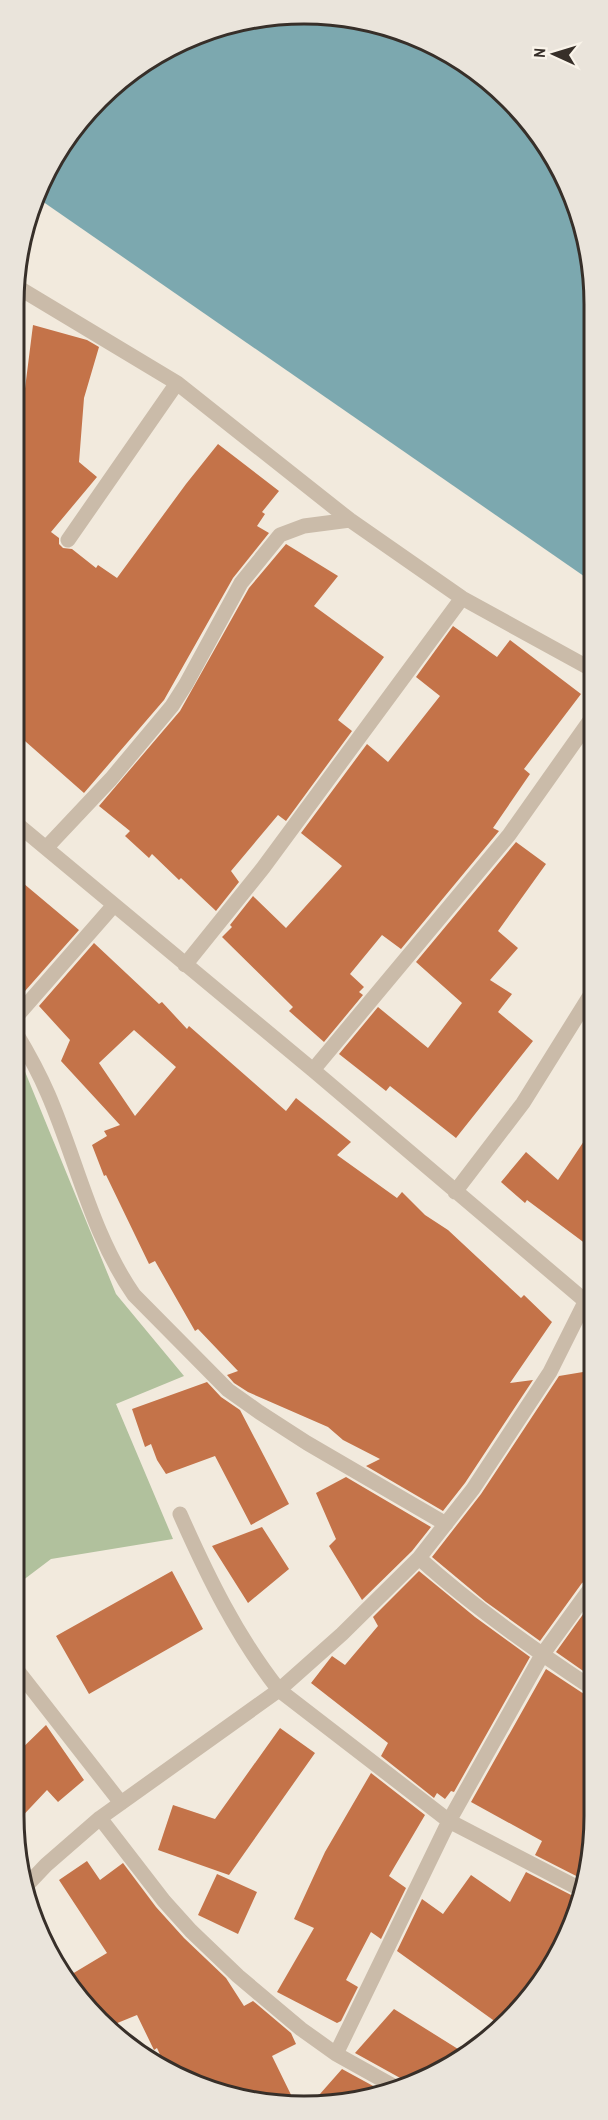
<svg xmlns="http://www.w3.org/2000/svg" width="608" height="2120" font-family="'Archivo Narrow',sans-serif">
  <style>
    .green { fill: #b1c19d }
    .water { fill: #7ca8af }
    .building { fill: #c47349; fill-rule: evenodd }
    .lines { fill: none; stroke-linecap: round; stroke-linejoin: round }
    .minor { stroke: #cabba9; stroke-width: 15 }
    .rim { fill: none; stroke: #372f29; stroke-width: 3 }
  </style>
  <rect width="100%" height="100%" fill="#f2eadd"/>
  <path class="green" d="M 19,1057 L 116,1294 L 184,1376 L 116,1404 L 173,1539 L 51,1559 L 14,1587 L 16,1058 Z"/>
  <path class="water" d="M 247,19 L 360,19 L 449,52 L 522,112 L 565,176 L 592,266 L 591,581 L 39,199 L 62,143 L 142,63 Z"/>
  <path class="building" d="M 33,325 L 87,340 L 99,347 L 84,398 L 79,462 L 97,477 L 51,532 L 59,538 L 59,544 L 63,548 L 72,549 L 96,568 L 98,565 L 117,578 L 186,484 L 218,444 L 279,491 L 262,512 L 265,514 L 257,526 L 269,533 L 233,578 L 164,700 L 84,793 L 17,734 L 18,444 Z
    M 286,544 L 338,576 L 314,606 L 384,657 L 338,720 L 352,731 L 286,821 L 278,815 L 231,871 L 239,882 L 216,911 L 181,878 L 179,880 L 152,854 L 149,858 L 125,836 L 130,831 L 99,806 L 180,711 L 249,588 Z
    M 453,626 L 497,657 L 510,640 L 581,694 L 524,769 L 530,774 L 493,828 L 499,831 L 401,949 L 382,935 L 350,974 L 364,987 L 359,992 L 363,995 L 324,1042 L 289,1011 L 293,1007 L 222,937 L 232,927 L 230,925 L 253,896 L 286,928 L 342,866 L 301,833 L 367,744 L 388,762 L 440,696 L 416,677 Z
    M 516,842 L 546,864 L 498,931 L 518,948 L 490,980 L 512,994 L 498,1012 L 533,1041 L 456,1138 L 390,1086 L 386,1091 L 339,1054 L 378,1007 L 428,1048 L 462,1003 L 416,962 Z
    M 17,878 L 79,930 L 25,991 L 16,981 Z
    M 94,943 L 159,1004 L 162,1002 L 187,1029 L 189,1026 L 286,1111 L 296,1098 L 351,1142 L 337,1155 L 397,1198 L 402,1192 L 425,1215 L 448,1230 L 521,1298 L 524,1295 L 552,1322 L 510,1383 L 533,1380 L 465,1483 L 443,1511 L 366,1466 L 380,1459 L 343,1440 L 328,1427 L 248,1392 L 234,1383 L 227,1375 L 238,1371 L 198,1329 L 195,1331 L 155,1261 L 149,1264 L 106,1175 L 104,1176 L 92,1145 L 107,1136 L 104,1131 L 120,1125 L 61,1061 L 70,1040 L 39,1006 ZM 134,1030 L 176,1067 L 135,1116 L 99,1063 Z
    M 590,1132 L 590,1247 L 527,1200 L 525,1203 L 501,1182 L 526,1152 L 558,1180 Z
    M 589,1371 L 590,1579 L 582,1583 L 540,1641 L 486,1602 L 432,1557 L 481,1494 L 559,1376 Z
    M 207,1382 L 221,1397 L 240,1410 L 289,1504 L 251,1525 L 215,1456 L 166,1474 L 157,1460 L 151,1444 L 145,1447 L 132,1409 Z
    M 346,1477 L 431,1527 L 412,1551 L 362,1600 L 329,1546 L 336,1539 L 316,1493 Z
    M 262,1527 L 289,1569 L 248,1603 L 212,1546 Z
    M 172,1571 L 203,1629 L 89,1694 L 56,1636 Z
    M 419,1571 L 475,1617 L 530,1657 L 454,1792 L 451,1791 L 445,1799 L 437,1793 L 434,1798 L 381,1756 L 388,1743 L 311,1683 L 332,1656 L 345,1665 L 378,1626 L 373,1617 Z
    M 589,1606 L 589,1675 L 556,1652 Z
    M 546,1669 L 584,1694 L 589,1696 L 589,1872 L 586,1881 L 535,1855 L 542,1841 L 471,1802 Z
    M 46,1725 L 84,1780 L 58,1802 L 47,1790 L 15,1824 L 14,1756 Z
    M 280,1728 L 315,1753 L 229,1875 L 158,1850 L 173,1805 L 215,1819 Z
    M 371,1773 L 425,1815 L 389,1876 L 406,1888 L 381,1939 L 371,1932 L 346,1980 L 358,1987 L 341,2021 L 337,2023 L 277,1992 L 314,1928 L 294,1919 L 325,1852 Z
    M 87,1861 L 100,1880 L 123,1863 L 156,1907 L 184,1938 L 226,1978 L 244,2006 L 253,2001 L 291,2033 L 296,2044 L 272,2056 L 296,2105 L 285,2106 L 176,2077 L 167,2070 L 157,2048 L 154,2050 L 137,2015 L 110,2026 L 86,2008 L 67,1977 L 107,1953 L 59,1880 Z
    M 526,1872 L 579,1899 L 555,1962 L 500,2025 L 397,1951 L 422,1899 L 443,1914 L 471,1875 L 510,1902 Z
    M 217,1874 L 257,1892 L 238,1934 L 198,1915 Z
    M 394,2009 L 466,2054 L 406,2084 L 402,2079 L 355,2053 Z
    M 342,2069 L 386,2093 L 380,2097 L 312,2103 Z"/>
  <g class="lines">
    <path class="minor" d="M 19,288 L 177,383 L 350,520 L 462,598 L 591,669
      M 68,540 L 177,383
      M 17,824 L 313,1070 L 590,1305
      M 46,848 L 111,779 L 172,706 L 186,684 L 241,583 L 280,535 L 304,526 L 350,520
      M 185,965 L 263,868 L 462,598
      M 16,1017 L 114,905
      M 16,1033 C 28,1053 39,1073 48,1094 C 77,1161 92,1235 134,1295 L 228,1390 L 259,1412 L 307,1443 L 446,1524
      M 313,1070 L 509,835 L 591,719
      M 455,1192 L 523,1103 L 591,994
      M 180,1514 C 207,1575 237,1637 279,1690 L 449,1821 L 582,1890
      M 419,1558 C 472,1606 530,1647 589,1686
      M 14,1666 L 121,1803
      M 100,1818 L 164,1901 L 191,1931 L 238,1976 L 301,2029 L 336,2054 L 397,2088
      M 27,1885 L 46,1865 L 100,1818 L 279,1690 L 342,1634 L 419,1558 L 473,1489 L 550,1372 L 590,1292
      M 336,2054 L 449,1821 L 542,1655 L 590,1589"/>
  </g>
  <path d="M0 0H608V2120H0ZM304 24H304A280 280 0 0 1 584 304V1816A280 280 0 0 1 304 2096H304A280 280 0 0 1 24 1816V304A280 280 0 0 1 304 24Z" fill="#eae4db" fill-rule="evenodd"/>
  <path class="rim" d="M304 24H304A280 280 0 0 1 584 304V1816A280 280 0 0 1 304 2096H304A280 280 0 0 1 24 1816V304A280 280 0 0 1 304 24Z"/>
  <g transform="translate(554 54) rotate(274)" stroke="#faf4ea" stroke-width="4.5" paint-order="stroke">
  <path d="M0-4.5L10 22L0 15L-10 22Z" fill="#372f29"/>
  <text y="-9" font-size="16" font-weight="bold" text-anchor="middle" fill="#372f29">N</text>
  </g>
</svg>
